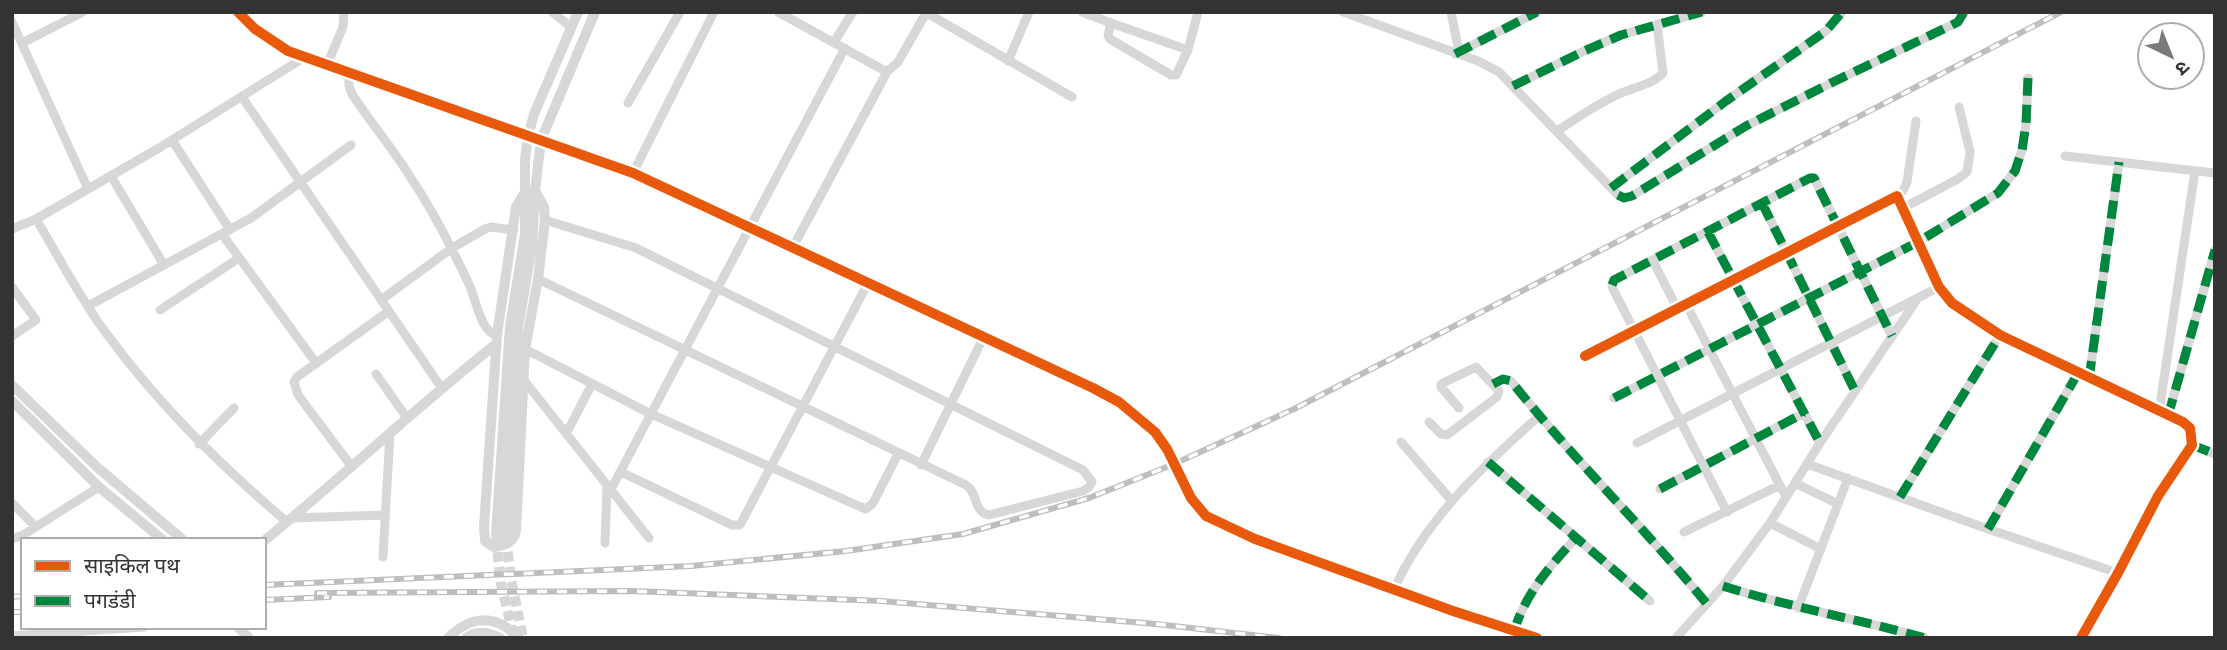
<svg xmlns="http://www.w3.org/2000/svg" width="2227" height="650" font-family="'PT Sans Narrow','Noto Sans Devanagari',sans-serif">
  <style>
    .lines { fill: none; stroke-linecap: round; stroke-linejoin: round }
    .tertiary-tunnel { stroke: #d6d6d6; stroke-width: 10; stroke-dasharray: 10 5; stroke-linecap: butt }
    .minor { stroke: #d7d7d7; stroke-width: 9 }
    .tertiary { stroke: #d7d7d7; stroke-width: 10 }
    .rail-casing { stroke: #bebebe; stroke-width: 6 }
    .rail { stroke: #fff; stroke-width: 3.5; stroke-dasharray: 10; stroke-linecap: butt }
    .quiet { stroke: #00873e; stroke-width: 9; stroke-dasharray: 18 9; stroke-linecap: butt }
    .cycleway-casing { stroke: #fff; stroke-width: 15 }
    .cycleway { stroke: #e8590c; stroke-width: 10 }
  </style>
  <rect width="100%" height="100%" fill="#fff"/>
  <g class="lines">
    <path class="tertiary-tunnel" d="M 496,537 L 501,584 L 514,638
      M 506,537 L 511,579 L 523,638"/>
    <path class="minor" d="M 552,12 L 571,27
      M 778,12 L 887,72 L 793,247
      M 925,12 L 1072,97
      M 1082,12 L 1111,23 L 1108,35 L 1110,39 L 1171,75 L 1176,75 L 1188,50 L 1198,12
      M 1343,12 L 1478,61 L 1499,72 L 1618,195 L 1624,198 L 1632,196 L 1746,126 L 1831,83 L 1958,22 L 1964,12
      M 1451,12 L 1459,52
      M 12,22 L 88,189
      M 1111,23 L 1188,50
      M 834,42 L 853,12
      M 22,43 L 83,12
      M 1455,54 L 1537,12
      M 1008,61 L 1029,12
      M 327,65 L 343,27 L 344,12
      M 887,72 L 898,62 L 926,13
      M 349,73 L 349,86 L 352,94 C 371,123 393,149 411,178 C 433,211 451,246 468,282 C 476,298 480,332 497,335
      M 1513,86 L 1584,51 L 1621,35 L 1702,12
      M 242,97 L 441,387
      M 628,103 L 680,12
      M 1557,131 C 1577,118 1597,104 1619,94 C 1634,87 1652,85 1663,73 L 1657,24
      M 172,140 L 230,230
      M 2065,156 L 2215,173
      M 633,173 L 714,12
      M 111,176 L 164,265
      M 1611,188 L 1726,101 L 1826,31 L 1842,12
      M 1897,196 L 1903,191 L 1907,182 L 1916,121
      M 1762,203 L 1855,391
      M 1903,208 L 1958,179 L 1967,172 L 1970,152 L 1959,107
      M 36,219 C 59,257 79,297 106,333 C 159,405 219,464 287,522
      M 12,229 L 36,219 L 159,148 L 305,57
      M 1708,232 L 1820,443
      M 222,234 L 316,363
      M 1653,261 L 1677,308
      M 538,279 L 966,485 C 979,493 972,511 989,515 L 1083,491 L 1089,487 L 1092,482 L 1083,470 L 636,248 L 545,220
      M 12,287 L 36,320 L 12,336
      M 381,300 L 452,248 L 485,229 L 491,227 L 514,230
      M 1686,304 L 1786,497
      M 88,306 L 251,218 L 351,145
      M 160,310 L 239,258
      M 525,349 L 651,414 L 861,507 L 866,509 L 873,503 L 898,454
      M 1585,356 L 1897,196 L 1939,287 L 1952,303 L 2000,335 L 2183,422 L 2190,428 L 2192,445 L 2158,496 L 2118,573 L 2081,638
      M 376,374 L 407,418
      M 523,379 L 649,538
      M 2089,379 L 2119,162
      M 1493,384 L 1503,379 L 1511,381 C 1573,459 1644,527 1707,604
      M 1614,398 L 1918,242 L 1998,193 L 2015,171 L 2022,150 L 2026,124 L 2028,78
      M 2159,412 L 2195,171
      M 2168,416 L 2215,250
      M 1429,422 L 1441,434 L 1447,435 L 1497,397 L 1499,391 L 1476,367 L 1441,384 L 1441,387 L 1459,408
      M 566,434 L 592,384
      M 1401,442 L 1452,501
      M 1637,443 L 1939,287
      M 199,444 L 234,408
      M 2192,445 L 2215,454
      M 1488,462 L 1650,601
      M 1807,464 L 1988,529 L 2118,573
      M 921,465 L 984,336
      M 352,467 L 298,395 L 294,382 L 297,377 L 389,311
      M 621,472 L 732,525 L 740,525 L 868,283
      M 1795,483 L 1838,504
      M 1660,489 L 1804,413
      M 610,491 L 845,48
      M 1900,497 L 2000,335
      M 12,503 L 36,527
      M 1727,512 L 1613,289 L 1612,285 L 1614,280 L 1810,178 L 1814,178 L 1892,336
      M 292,518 L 385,515
      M 1770,523 L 1821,549
      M 1988,529 L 2078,373
      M 1684,532 L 1780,485
      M 12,539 L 23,535 L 99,487
      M 605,543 L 607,487
      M 383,557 L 390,433
      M 1723,586 C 1789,607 1858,619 1925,638
      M 1394,589 C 1426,519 1482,467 1539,416
      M 1798,608 L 1848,478
      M 1514,631 C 1526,593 1549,567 1576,538
      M 12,636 L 144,627
      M 1676,638 L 1723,586 L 1770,523 L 1820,443 L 1918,298"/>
    <path class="tertiary" d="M 238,12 L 255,29 L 288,51 L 633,173 L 1093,388 L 1119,402 L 1155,432 L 1167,449 L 1191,498 L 1206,516 L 1255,539 L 1453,611 L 1537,638
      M 535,191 L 544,207 L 545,220 L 538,279 L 525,349 L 516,531 C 513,543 506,545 494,547 L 485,541 L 484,526 L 497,335 L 516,207 L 525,192 Z
      M 12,385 L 97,467 L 183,540
      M 12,401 L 99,487 L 163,540
      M 496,535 L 510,326 L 525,234 L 525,160 L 528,136 L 534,114 L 578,12
      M 506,535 L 518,328 L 532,247 L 535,191 L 541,140 L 595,12
      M 264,541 C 343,476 417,407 496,344
      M 238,627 L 249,638
      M 448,638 C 471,615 496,614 519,638
      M 466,638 C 477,630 489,632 500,638"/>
    <g class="rail-casing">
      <path id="rail" d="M 264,585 L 691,566 L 846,551 L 963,534 L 1089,498 L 1174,464 L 1294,409 L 2061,12
        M 317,593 L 631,591 L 881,601 L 1156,624 L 1279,638
        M 12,597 L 23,596
        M 264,600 L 329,597
        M 12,612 L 23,612"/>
    </g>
    <use href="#rail" class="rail"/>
    <path class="quiet" d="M 1455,54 L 1537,12
      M 1513,86 L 1584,51 L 1621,35 L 1702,12
      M 1611,188 L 1726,101 L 1826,31 L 1842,12
      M 1618,195 L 1624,198 L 1632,196 L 1746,126 L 1831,83 L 1958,22 L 1964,12
      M 1762,203 L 1855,391
      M 1708,232 L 1820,443
      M 1612,285 L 1614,280 L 1810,178 L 1814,178 L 1892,336
      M 2089,379 L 2119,162
      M 1493,384 L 1503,379 L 1511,381 C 1573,459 1644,527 1707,604
      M 1614,398 L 1918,242 L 1998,193 L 2015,171 L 2022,150 L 2026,124 L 2028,78
      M 2168,416 L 2215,250
      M 2192,445 L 2215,454
      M 1488,462 L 1650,601
      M 1660,489 L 1804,413
      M 1900,497 L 2000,335
      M 1988,529 L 2078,373
      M 1723,586 C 1789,607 1858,619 1925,638
      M 1514,631 C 1526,593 1549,567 1576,538"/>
    <g class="cycleway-casing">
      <path id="cycleway" d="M 238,12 L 255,29 L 288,51 L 633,173 L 1093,388 L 1119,402 L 1155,432 L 1167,449 L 1191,498 L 1206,516 L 1255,539 L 1453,611 L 1537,638
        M 1585,356 L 1897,196 L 1939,287 L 1952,303 L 2000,335 L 2183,422 L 2190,428 L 2192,445 L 2158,496 L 2118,573 L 2081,638"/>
    </g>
    <use href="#cycleway" class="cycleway"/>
  </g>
  <rect width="2227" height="650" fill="none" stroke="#333333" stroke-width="28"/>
  <rect x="21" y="538" width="245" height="91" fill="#ffffff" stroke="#adadad" stroke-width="2"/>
  <rect x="35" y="561" width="35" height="10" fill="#e8590c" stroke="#adadad" stroke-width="2"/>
  <text x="84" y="573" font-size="21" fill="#333333">साइकिल पथ</text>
  <rect x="35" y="596" width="35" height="10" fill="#00873e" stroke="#adadad" stroke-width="2"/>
  <text x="84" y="608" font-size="21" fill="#333333">पगडंडी</text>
  <g transform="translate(2171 56) rotate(137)"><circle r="33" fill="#ffffff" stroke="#adadad" stroke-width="2"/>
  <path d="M0-5L12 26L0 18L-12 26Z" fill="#7a7a7a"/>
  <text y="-10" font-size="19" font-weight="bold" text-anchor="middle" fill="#333333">उ</text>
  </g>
</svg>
